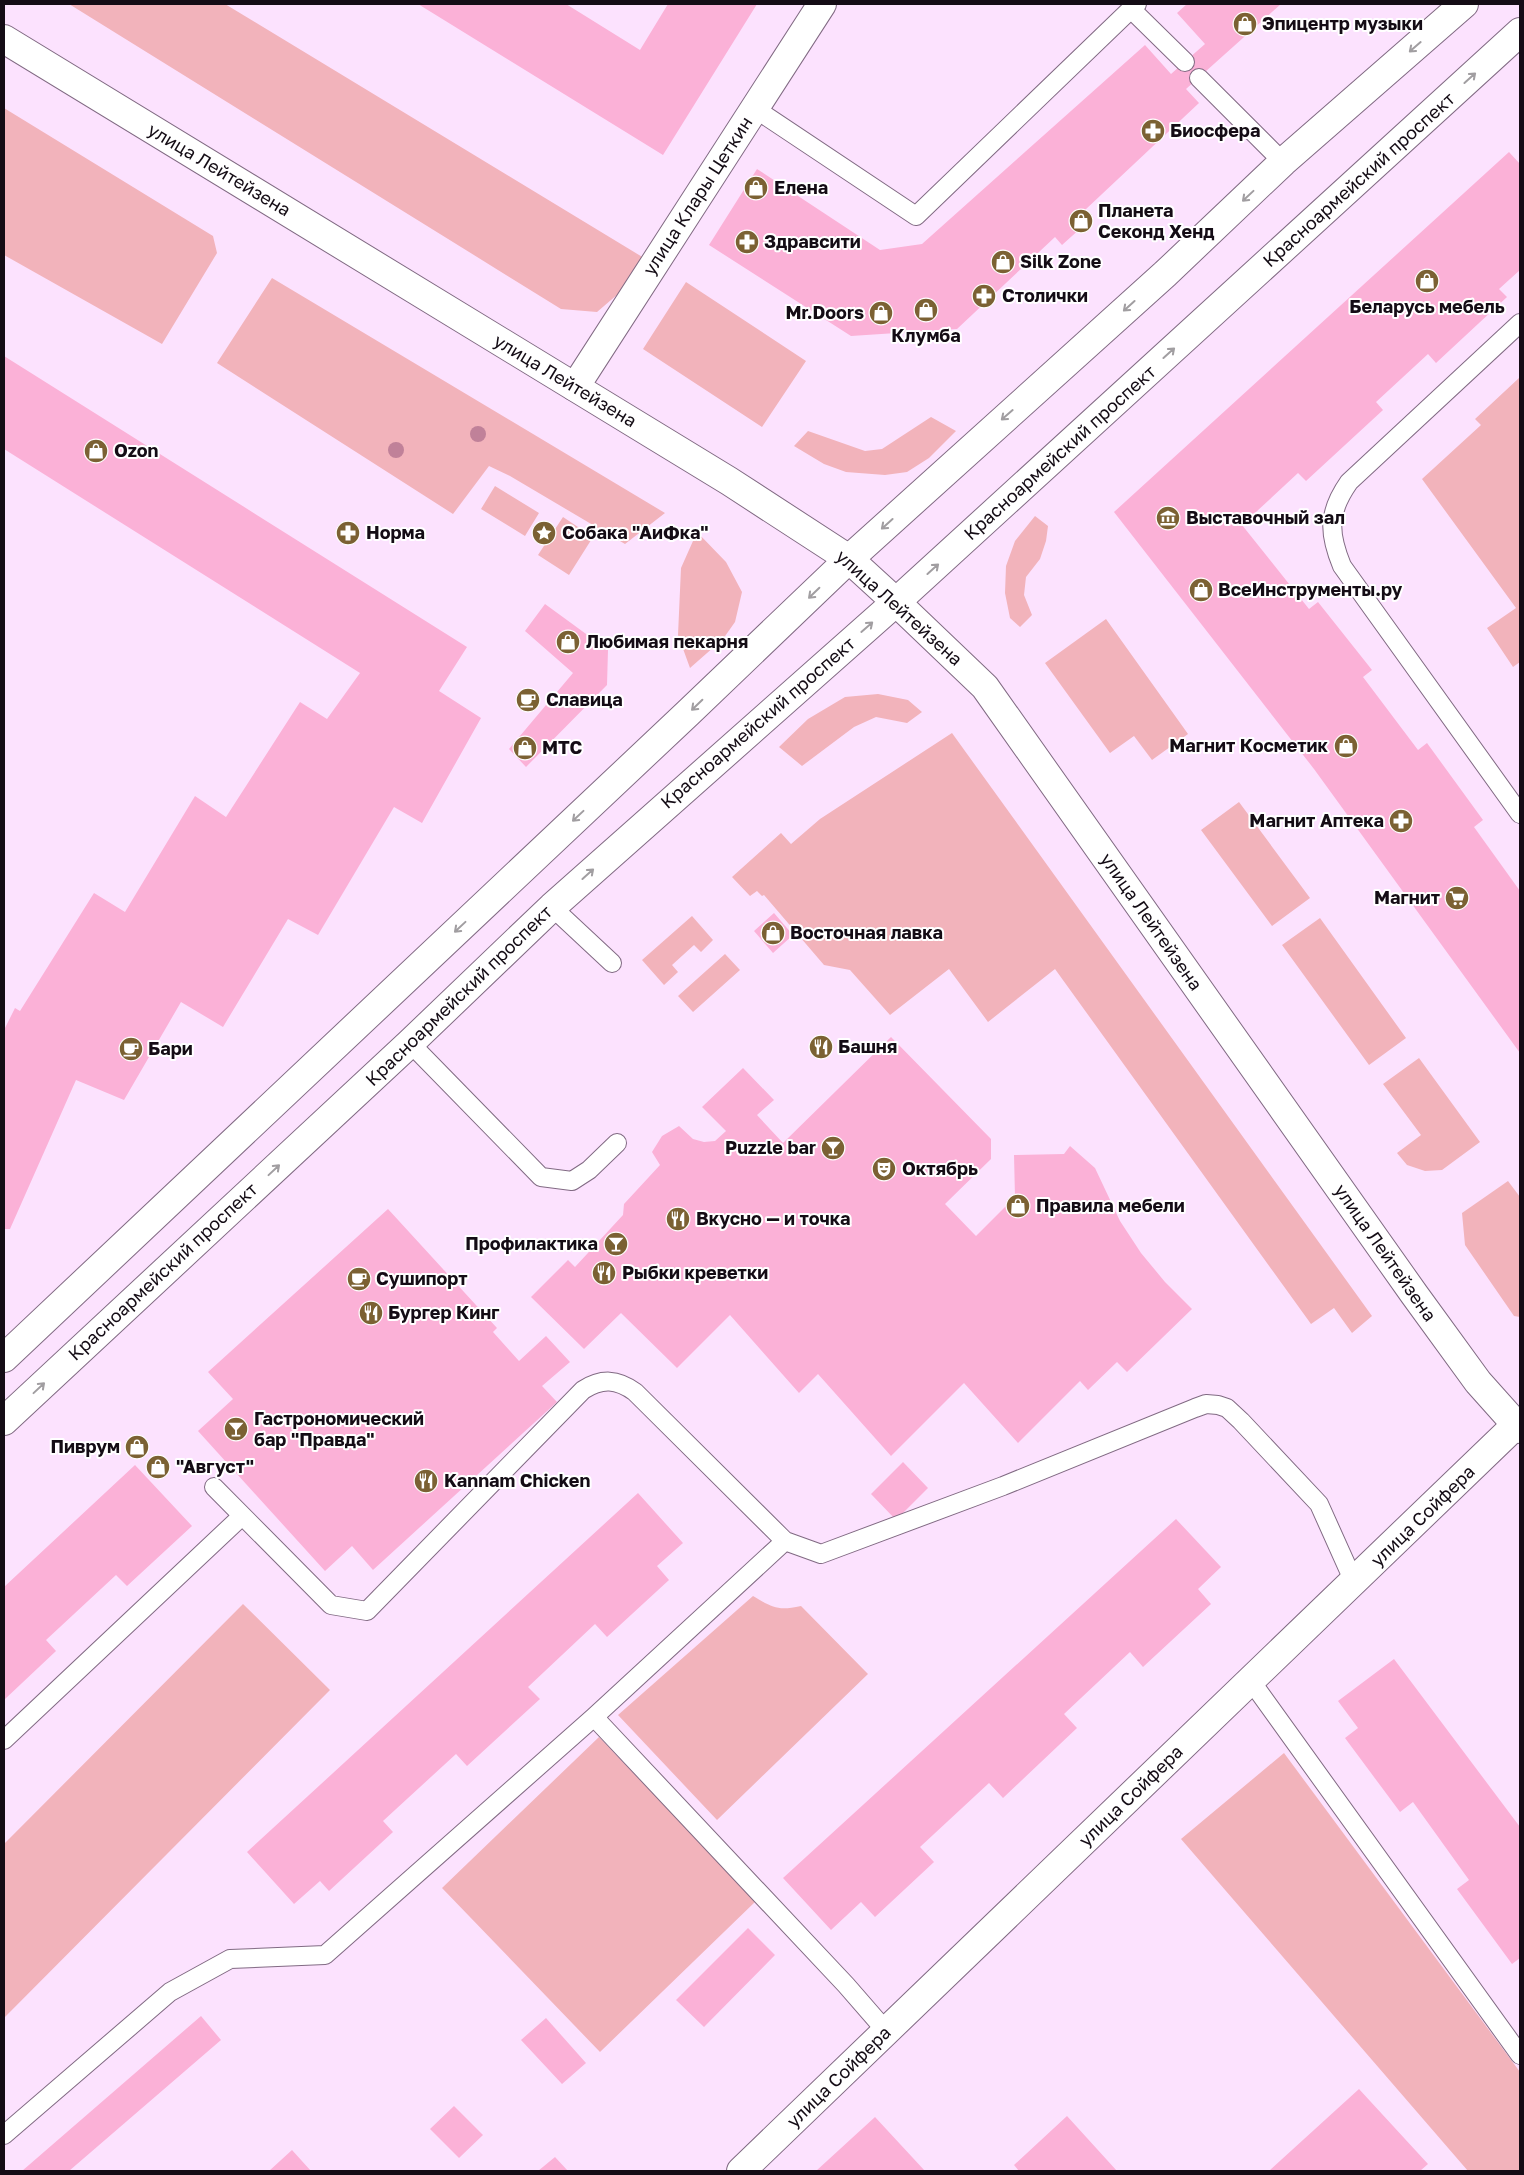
<svg xmlns="http://www.w3.org/2000/svg" width="1524" height="2175" font-family="'Golos Text',sans-serif">
  <style>
    .green { fill: #f2b3bb }
    .building { fill: #fbb1d7 }
    .lines { fill: none; stroke-linecap: round; stroke-linejoin: round }
    .lane-casing { stroke: #816a83; stroke-width: 20 }
    .street-casing { stroke: #816a83; stroke-width: 30 }
    .secondary-casing { stroke: #816a83; stroke-width: 30 }
    .primary-casing { stroke: #816a83; stroke-width: 30 }
    .lane { stroke: #fff; stroke-width: 18 }
    .street { stroke: #fff; stroke-width: 28 }
    .secondary { stroke: #fff; stroke-width: 28 }
    .primary { stroke: #fff; stroke-width: 28 }
    .tree { fill: #c08199 }
    .oneway { stroke: #a19ea1 }
    .labels { text-anchor: middle; stroke-width: 4; stroke-linejoin: round; paint-order: stroke }
    .poi-label { font-size: 18px; font-weight: bold; fill: #140c15; stroke: #fff; text-anchor: start }
    .street-label { font-size: 18px; fill: #140c15; stroke: #fff }
  </style>
  <rect width="100%" height="100%" fill="#fce2fe"/>
  <path class="green" d="M 69,4 L 225,4 L 644,258 L 625,288 L 597,312 L 561,309 Z
    M 4,108 L 213,236 L 217,253 L 162,344 L 4,255 Z
    M 272,278 L 665,513 L 625,544 L 510,476 L 489,466 L 453,514 L 217,363 Z
    M 686,282 L 806,361 L 762,427 L 643,349 Z
    M 1519,378 L 1520,662 L 1513,667 L 1487,628 L 1516,608 L 1422,479 L 1481,425 L 1475,419 Z
    M 931,417 L 956,431 L 929,458 L 907,472 L 885,475 L 846,472 L 824,464 L 794,446 L 808,431 L 865,451 L 882,449 Z
    M 495,486 L 539,513 L 525,536 L 481,509 Z
    M 1035,516 L 1048,526 L 1046,541 L 1040,559 L 1026,577 L 1024,595 L 1032,615 L 1020,627 L 1010,618 L 1005,593 L 1006,566 L 1015,541 Z
    M 563,517 L 593,537 L 569,575 L 538,555 Z
    M 697,532 L 726,562 L 742,592 L 735,622 L 723,639 L 690,668 L 678,635 L 681,568 Z
    M 1106,619 L 1188,734 L 1152,760 L 1134,736 L 1110,753 L 1045,663 Z
    M 878,694 L 908,700 L 922,712 L 907,723 L 876,717 L 854,727 L 802,766 L 779,747 L 808,719 L 845,697 Z
    M 952,733 L 1372,1316 L 1352,1333 L 1334,1308 L 1311,1324 L 1055,969 L 988,1022 L 949,969 L 890,1015 L 850,970 L 824,965 L 764,895 L 762,896 L 757,891 L 750,896 L 732,877 L 781,833 L 791,844 L 820,819 Z
    M 1239,802 L 1310,898 L 1272,926 L 1201,830 Z
    M 692,916 L 713,940 L 701,952 L 694,945 L 672,965 L 678,972 L 664,985 L 642,960 Z
    M 1320,918 L 1406,1038 L 1369,1065 L 1282,945 Z
    M 725,954 L 740,970 L 693,1012 L 678,996 Z
    M 1419,1058 L 1480,1142 L 1442,1170 L 1425,1171 L 1407,1165 L 1397,1153 L 1421,1135 L 1383,1084 Z
    M 1508,1181 L 1520,1197 L 1520,1317 L 1514,1316 L 1465,1245 L 1462,1213 Z
    M 753,1596 C 773,1608 778,1611 801,1606 L 868,1674 L 717,1820 L 618,1715 Z
    M 243,1604 L 330,1690 L 4,2018 L 4,1844 Z
    M 599,1737 L 756,1901 L 600,2052 L 442,1888 Z
    M 1284,1753 L 1520,2072 L 1520,2171 L 1468,2171 L 1181,1839 Z"/>
  <path class="building" d="M 418,4 L 566,4 L 640,50 L 668,4 L 757,4 L 663,155 Z
    M 1187,4 L 1281,4 L 1186,89 L 1199,103 L 1085,210 L 1092,218 L 1062,245 L 1055,237 L 957,329 L 851,336 L 709,245 L 757,169 L 880,250 L 922,244 L 1145,45 L 1171,74 L 1205,44 L 1177,13 Z
    M 1509,152 L 1520,164 L 1520,270 L 1499,289 L 1507,297 L 1436,363 L 1428,354 L 1376,402 L 1383,410 L 1306,481 L 1298,473 L 1242,525 L 1309,609 L 1318,602 L 1372,670 L 1363,677 L 1418,750 L 1427,743 L 1483,820 L 1474,827 L 1520,891 L 1520,1053 L 1314,769 L 1114,512 Z
    M 4,356 L 467,647 L 439,691 L 481,718 L 422,823 L 394,807 L 318,935 L 288,919 L 223,1027 L 181,1002 L 124,1100 L 76,1080 L 10,1229 L 4,1229 L 4,1030 L 15,1008 L 20,1011 L 94,893 L 125,912 L 195,796 L 226,817 L 300,702 L 327,719 L 360,673 L 4,449 Z
    M 545,604 L 608,650 L 607,685 L 526,767 L 509,749 L 573,673 L 525,631 Z
    M 774,913 L 793,935 L 773,953 L 754,931 Z
    M 891,1037 L 991,1139 L 991,1159 L 945,1204 L 976,1236 L 1015,1197 L 1014,1155 L 1064,1154 L 1070,1146 L 1095,1168 L 1120,1221 L 1141,1253 L 1165,1282 L 1192,1309 L 1127,1372 L 1117,1362 L 1088,1390 L 1080,1381 L 1018,1443 L 964,1383 L 891,1456 L 818,1374 L 799,1393 L 730,1315 L 677,1368 L 621,1313 L 584,1349 L 531,1297 L 568,1260 L 575,1267 L 623,1215 L 624,1204 L 660,1165 L 652,1152 L 662,1136 L 679,1126 L 693,1139 L 704,1142 L 715,1141 L 726,1131 L 702,1107 L 743,1068 L 774,1100 L 757,1115 L 783,1143 Z
    M 388,1209 L 497,1328 L 493,1332 L 519,1361 L 546,1336 L 570,1362 L 542,1386 L 557,1402 L 373,1570 L 352,1546 L 325,1571 L 198,1431 L 233,1399 L 208,1372 Z
    M 903,1462 L 928,1488 L 896,1520 L 871,1494 Z
    M 135,1465 L 192,1526 L 127,1586 L 116,1575 L 46,1640 L 56,1651 L 4,1700 L 4,1587 Z
    M 638,1493 L 683,1543 L 657,1566 L 669,1580 L 607,1637 L 595,1624 L 528,1687 L 540,1699 L 467,1766 L 456,1754 L 383,1821 L 393,1832 L 329,1891 L 320,1881 L 294,1904 L 247,1852 Z
    M 1176,1519 L 1221,1567 L 1198,1589 L 1211,1604 L 1143,1667 L 1130,1652 L 1064,1714 L 1077,1728 L 1003,1798 L 989,1783 L 920,1847 L 934,1862 L 875,1917 L 861,1902 L 831,1930 L 783,1878 Z
    M 1394,1659 L 1520,1827 L 1520,1958 L 1512,1964 L 1457,1889 L 1469,1880 L 1413,1802 L 1400,1812 L 1345,1738 L 1358,1728 L 1338,1701 Z
    M 748,1928 L 775,1955 L 704,2027 L 676,2000 Z
    M 201,2016 L 221,2040 L 69,2171 L 22,2171 Z
    M 546,2018 L 586,2063 L 562,2084 L 521,2040 Z
    M 1359,2089 L 1428,2164 L 1420,2171 L 1269,2171 Z
    M 454,2106 L 483,2135 L 459,2158 L 430,2129 Z
    M 1067,2116 L 1117,2171 L 1019,2171 L 1014,2165 Z
    M 875,2117 L 925,2171 L 816,2171 Z
    M 292,2150 L 311,2171 L 269,2171 Z
    M 555,2157 L 568,2171 L 538,2171 Z"/>
  <g class="lines">
    <g class="lane-casing">
      <path id="lane" d="M 1137,4 L 1131,9 L 1185,62
        M 1199,78 L 1283,162
        M 754,108 L 916,216 L 1131,9
        M 1520,323 L 1349,482 C 1328,512 1328,532 1342,566 L 1520,814
        M 552,907 L 612,963
        M 410,1043 L 541,1177 L 572,1181 L 589,1170 L 617,1143
        M 214,1487 L 331,1605 L 367,1611 L 583,1390 C 602,1378 617,1379 635,1392 L 785,1541 L 821,1554 L 1003,1486 L 1195,1408 L 1206,1404 L 1218,1405 L 1227,1408 L 1241,1421 L 1319,1504 L 1354,1582
        M 1251,1681 L 1520,2055
        M 594,1717 L 846,1985 L 886,2031
        M 4,1740 L 242,1516
        M 4,2135 L 170,1992 L 230,1959 L 325,1955 L 594,1717 L 785,1541"/>
    </g>
    <g class="street-casing">
      <path id="street" d="M 575,387 L 822,4
        M 741,2171 L 1520,1421"/>
    </g>
    <g class="secondary-casing">
      <path id="secondary" d="M 4,39 L 729,481 L 849,559
        M 896,602 L 985,687 L 1414,1294 L 1478,1382 L 1520,1429"/>
    </g>
    <g class="primary-casing">
      <path id="primary" d="M 849,559 L 896,602
        M 4,1358 L 688,713 L 849,559 L 1165,274 L 1283,162 L 1464,4
        M 4,1421 L 410,1043 L 552,907 L 896,602 L 1520,32"/>
    </g>
    <use href="#lane" class="lane"/>
    <use href="#street" class="street"/>
    <use href="#secondary" class="secondary"/>
    <use href="#primary" class="primary"/>
  </g>
  <g class="tree">
    <circle cx="478" cy="434" r="8"/>
    <circle cx="396" cy="450" r="8"/>
  </g>
  <defs><path id="oneway-shaft" d="M-6 0H5M1.5-3L5.5 0L1.5 3" fill="none" stroke-width="1.6" stroke-linecap="round" stroke-linejoin="round" transform="scale(1.25)"/></defs>
  <g class="oneway">
    <use href="#oneway-shaft" transform="translate(1415 47) rotate(139)"/>
    <use href="#oneway-shaft" transform="translate(1470 78) rotate(-42)"/>
    <use href="#oneway-shaft" transform="translate(1248 196) rotate(137)"/>
    <use href="#oneway-shaft" transform="translate(1129 306) rotate(138)"/>
    <use href="#oneway-shaft" transform="translate(1169 353) rotate(-42)"/>
    <use href="#oneway-shaft" transform="translate(1007 415) rotate(139)"/>
    <use href="#oneway-shaft" transform="translate(887 524) rotate(138)"/>
    <use href="#oneway-shaft" transform="translate(933 569) rotate(-42)"/>
    <use href="#oneway-shaft" transform="translate(814 593) rotate(136)"/>
    <use href="#oneway-shaft" transform="translate(867 627) rotate(-41)"/>
    <use href="#oneway-shaft" transform="translate(697 705) rotate(136)"/>
    <use href="#oneway-shaft" transform="translate(578 816) rotate(137)"/>
    <use href="#oneway-shaft" transform="translate(588 874) rotate(-42)"/>
    <use href="#oneway-shaft" transform="translate(460 927) rotate(137)"/>
    <use href="#oneway-shaft" transform="translate(274 1170) rotate(-43)"/>
    <use href="#oneway-shaft" transform="translate(39 1388) rotate(-43)"/>
  </g>
  <defs>
    <g id="shop-disc" transform="scale(1.25)"><circle r="9.5" fill="#7b6133" stroke="#fff"/><path d="M-5-2.5h2.3a2.7 3.5 0 0 1 5.4 0H5L5.5 6h-11ZM-1.5-2.5h3a1.5 2.3 0 0 0-3 0Z" fill="#fff"/></g>
    <g id="pharmacy-disc" transform="scale(1.25)"><circle r="9.5" fill="#7b6133" stroke="#fff"/><path d="M-2-6h4v4h4v4h-4v4h-4v-4h-4v-4h4Z" fill="#fff"/></g>
    <g id="museum-disc" transform="scale(1.25)"><circle r="9.5" fill="#7b6133" stroke="#fff"/><path d="M0-6L6-3V-2H-6V-3ZM-5-1h2V3h-2ZM-1-1h2V3h-2ZM3-1h2V3H3ZM-6 4H6V6H-6Z" fill="#fff"/></g>
    <g id="sight-disc" transform="scale(1.25)"><circle r="9.5" fill="#7b6133" stroke="#fff"/><path d="M0-6L1.8-2.2L6-1.7L2.9 1.2L3.7 5.4L0 3.3L-3.7 5.4L-2.9 1.2L-6-1.7L-1.8-2.2Z" fill="#fff"/></g>
    <g id="cafe-disc" transform="scale(1.25)"><circle r="9.5" fill="#7b6133" stroke="#fff"/><path d="M-5.5-4.5H6V0H3Q3 3.5 0 3.5H-2.5Q-5.5 3.5-5.5 0ZM3-3.2v2h1.7v-2ZM-6 4.5H4V6H-6Z" fill="#fff"/></g>
    <g id="supermarket-disc" transform="scale(1.25)"><circle r="9.5" fill="#7b6133" stroke="#fff"/><path d="M-6-5.5h2.5l.6 2H6L4.5 2H-2.5L-4.4-4H-6ZM-1.5 3.2a1.3 1.3 0 1 0 .1 0ZM3 3.2a1.3 1.3 0 1 0 .1 0Z" fill="#fff"/></g>
    <g id="restaurant-disc" transform="scale(1.25)"><circle r="9.5" fill="#7b6133" stroke="#fff"/><path d="M-5-6h1v4h1v-4h1v4h1v-4h1v5L-1.5 .5V6h-2V.5L-5-1ZM5-6V6H3V1.5H1.5Q1.5-4 5-6Z" fill="#fff"/></g>
    <g id="bar-disc" transform="scale(1.25)"><circle r="9.5" fill="#7b6133" stroke="#fff"/><path d="M-6-5H6L.8 .8V4.5H3.5V6h-7V4.5H-.8V.8Z" fill="#fff"/></g>
    <g id="theatre-disc" transform="scale(1.25)"><circle r="9.5" fill="#7b6133" stroke="#fff"/><path d="M-5-5.5Q0-4 5-5.5V0Q5 5 0 6Q-5 5-5 0ZM-3.3-2.5H-1v1.5H-3.3ZM1-2.5H3.3v1.5H1ZM-2.8 1Q0 5.5 2.8 1Z" fill="#fff"/></g>
  </defs>
  <g fill-rule="evenodd">
    <use href="#shop-disc" x="1245" y="24"/>
    <use href="#pharmacy-disc" x="1153" y="131"/>
    <use href="#shop-disc" x="756" y="188"/>
    <use href="#shop-disc" x="1081" y="221"/>
    <use href="#pharmacy-disc" x="747" y="242"/>
    <use href="#shop-disc" x="1003" y="262"/>
    <use href="#shop-disc" x="1427" y="281"/>
    <use href="#pharmacy-disc" x="984" y="296"/>
    <use href="#shop-disc" x="926" y="310"/>
    <use href="#shop-disc" x="881" y="313"/>
    <use href="#shop-disc" x="96" y="451"/>
    <use href="#museum-disc" x="1168" y="518"/>
    <use href="#pharmacy-disc" x="348" y="533"/>
    <use href="#sight-disc" x="544" y="533"/>
    <use href="#shop-disc" x="1201" y="590"/>
    <use href="#shop-disc" x="568" y="642"/>
    <use href="#cafe-disc" x="528" y="700"/>
    <use href="#shop-disc" x="1346" y="746"/>
    <use href="#shop-disc" x="525" y="748"/>
    <use href="#pharmacy-disc" x="1401" y="821"/>
    <use href="#supermarket-disc" x="1457" y="898"/>
    <use href="#shop-disc" x="773" y="933"/>
    <use href="#restaurant-disc" x="821" y="1047"/>
    <use href="#cafe-disc" x="131" y="1049"/>
    <use href="#bar-disc" x="833" y="1148"/>
    <use href="#theatre-disc" x="884" y="1169"/>
    <use href="#shop-disc" x="1018" y="1206"/>
    <use href="#restaurant-disc" x="678" y="1219"/>
    <use href="#bar-disc" x="616" y="1244"/>
    <use href="#restaurant-disc" x="604" y="1273"/>
    <use href="#cafe-disc" x="359" y="1279"/>
    <use href="#restaurant-disc" x="371" y="1313"/>
    <use href="#bar-disc" x="236" y="1429"/>
    <use href="#shop-disc" x="137" y="1447"/>
    <use href="#shop-disc" x="158" y="1467"/>
    <use href="#restaurant-disc" x="426" y="1481"/>
  </g>
  <g class="labels">
    <g class="poi-label">
      <text x="1262" y="30">Эпицентр музыки</text>
      <text x="1170" y="137">Биосфера</text>
      <text x="774" y="194">Елена</text>
      <text x="1098" y="217">Планета<tspan x="1098" dy="21">Секонд Хенд</tspan></text>
      <text x="764" y="248">Здравсити</text>
      <text x="1020" y="268">Silk Zone</text>
      <text x="1002" y="302">Столички</text>
      <text x="1427" y="313" text-anchor="middle">Беларусь мебель</text>
      <text x="864" y="319" text-anchor="end">Mr.Doors</text>
      <text x="926" y="342" text-anchor="middle">Клумба</text>
      <text x="114" y="457">Ozon</text>
      <text x="1186" y="524">Выставочный зал</text>
      <text x="366" y="539">Норма</text>
      <text x="562" y="539">Собака "АиФка"</text>
      <text x="1218" y="596">ВсеИнструменты.ру</text>
      <text x="586" y="648">Любимая пекарня</text>
      <text x="546" y="706">Славица</text>
      <text x="1328" y="752" text-anchor="end">Магнит Косметик</text>
      <text x="542" y="754">МТС</text>
      <text x="1384" y="827" text-anchor="end">Магнит Аптека</text>
      <text x="1440" y="904" text-anchor="end">Магнит</text>
      <text x="790" y="939">Восточная лавка</text>
      <text x="838" y="1053">Башня</text>
      <text x="148" y="1055">Бари</text>
      <text x="816" y="1154" text-anchor="end">Puzzle bar</text>
      <text x="902" y="1175">Октябрь</text>
      <text x="1036" y="1212">Правила мебели</text>
      <text x="696" y="1225">Вкусно — и точка</text>
      <text x="598" y="1250" text-anchor="end">Профилактика</text>
      <text x="622" y="1279">Рыбки креветки</text>
      <text x="376" y="1285">Сушипорт</text>
      <text x="388" y="1319">Бургер Кинг</text>
      <text x="254" y="1425">Гастрономический<tspan x="254" dy="21">бар "Правда"</tspan></text>
      <text x="120" y="1453" text-anchor="end">Пиврум</text>
      <text x="176" y="1473">"Август"</text>
      <text x="444" y="1487">Kannam Chicken</text>
    </g>
    <g class="street-label">
      <text transform="translate(219 170) rotate(31)" y="6">улица Лейтейзена</text>
      <text transform="translate(1359 180) rotate(-42)" y="6">Красноармейский проспект</text>
      <text transform="translate(698 196) rotate(-57)" y="6">улица Клары Цеткин</text>
      <text transform="translate(565 381) rotate(31)" y="6">улица Лейтейзена</text>
      <text transform="translate(1060 453) rotate(-42)" y="6">Красноармейский проспект</text>
      <text transform="translate(899 608) rotate(42)" y="6">улица Лейтейзена</text>
      <text transform="translate(758 723) rotate(-41)" y="6">Красноармейский проспект</text>
      <text transform="translate(1151 922) rotate(55)" y="6">улица Лейтейзена</text>
      <text transform="translate(459 996) rotate(-44)" y="6">Красноармейский проспект</text>
      <text transform="translate(1385 1253) rotate(55)" y="6">улица Лейтейзена</text>
      <text transform="translate(163 1272) rotate(-43)" y="6">Красноармейский проспект</text>
      <text transform="translate(1423 1516) rotate(-44)" y="6">улица Сойфера</text>
      <text transform="translate(1131 1796) rotate(-44)" y="6">улица Сойфера</text>
      <text transform="translate(839 2077) rotate(-44)" y="6">улица Сойфера</text>
    </g>
  </g>
  <rect width="1524" height="2175" fill="none" stroke="#140c15" stroke-width="10"/>
</svg>
